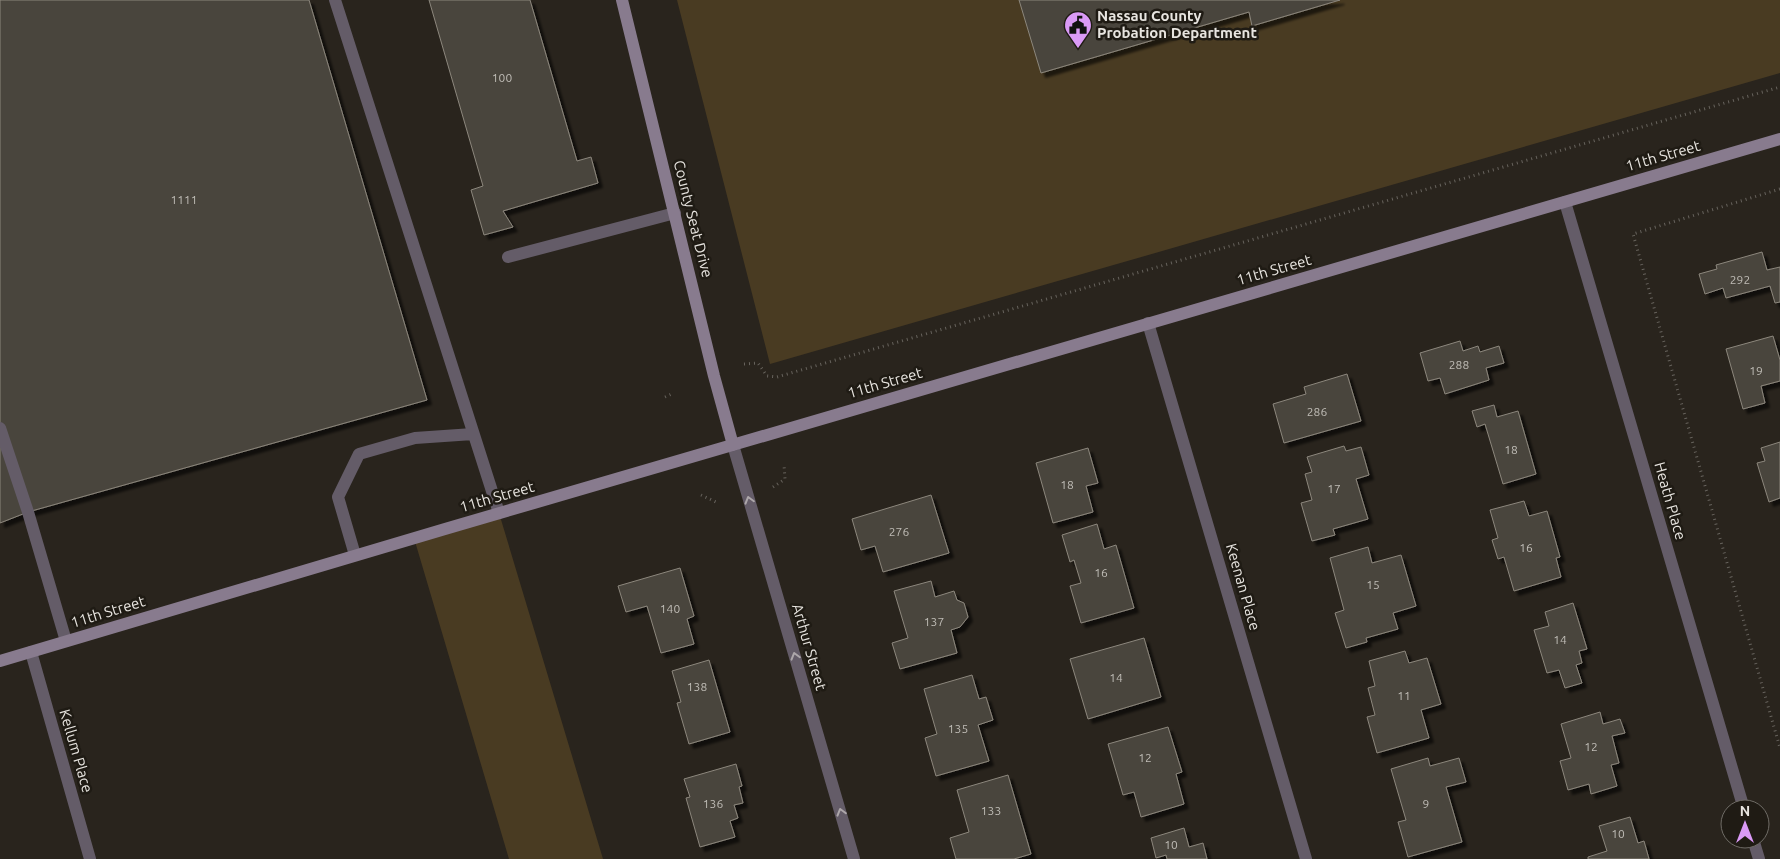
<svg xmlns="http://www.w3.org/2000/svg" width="1780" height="859" font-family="Ubuntu,sans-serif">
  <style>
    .green { fill: #493b22 }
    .building { fill: #4a453d; stroke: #8c877d; filter: url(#shadow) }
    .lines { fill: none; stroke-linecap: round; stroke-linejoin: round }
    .path { stroke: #67635d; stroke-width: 3; stroke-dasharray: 1 4; stroke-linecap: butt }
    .lane { stroke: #645c68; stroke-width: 12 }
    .street { stroke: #645c68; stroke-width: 12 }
    .secondary { stroke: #887b8e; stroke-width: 12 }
    .oneway { stroke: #ada7aa }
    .labels { text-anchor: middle; stroke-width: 5; stroke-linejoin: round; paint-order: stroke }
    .number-label { font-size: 12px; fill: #c0bdb7 }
    .poi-label { font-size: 15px; font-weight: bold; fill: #e8e5e0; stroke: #1f1b14; text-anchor: start }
    .street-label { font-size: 15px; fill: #e8e5e0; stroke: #1f1b14 }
  </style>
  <defs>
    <filter id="shadow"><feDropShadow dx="4.5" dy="4.5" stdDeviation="1" flood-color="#0009"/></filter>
  </defs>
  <rect width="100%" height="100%" fill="#29241d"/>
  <path class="green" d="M 677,0 L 1780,0 L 1780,73 L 770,364 Z
    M 499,513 L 603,859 L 509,859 L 414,538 Z"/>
  <path class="building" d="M 0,0 L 309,0 L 427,400 L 28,512 L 0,523 Z
    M 429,0 L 530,0 L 577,161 L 591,157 L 598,183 L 503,211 L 513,227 L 484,235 L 471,190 L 483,186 Z
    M 1019,0 L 1340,0 L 1252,26 L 1249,12 L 1041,73 Z
    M 1762,252 L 1767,270 L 1780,267 L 1780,302 L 1775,303 L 1770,286 L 1726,298 L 1723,288 L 1705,294 L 1699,274 L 1717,269 L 1716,265 Z
    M 1773,336 L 1780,360 L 1780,381 L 1761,386 L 1765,403 L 1743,409 L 1726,349 Z
    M 1460,341 L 1463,351 L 1478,346 L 1480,352 L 1499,346 L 1504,363 L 1486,368 L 1489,380 L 1445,394 L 1440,378 L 1428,381 L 1420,353 Z
    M 1347,374 L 1361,421 L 1284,443 L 1273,404 L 1306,394 L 1304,387 Z
    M 1494,405 L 1497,417 L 1518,411 L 1536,474 L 1503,484 L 1485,424 L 1477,427 L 1472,411 Z
    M 1780,442 L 1780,498 L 1769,502 L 1757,463 L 1765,461 L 1761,448 Z
    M 1344,446 L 1346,451 L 1361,447 L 1369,475 L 1356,479 L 1368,519 L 1333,529 L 1335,535 L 1312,541 L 1301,503 L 1312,500 L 1305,474 L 1312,472 L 1307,457 Z
    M 1088,448 L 1098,483 L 1086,486 L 1093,512 L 1053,523 L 1036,463 Z
    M 931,495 L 949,553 L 883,572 L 875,546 L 861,550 L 852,519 Z
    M 1524,501 L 1529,516 L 1547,511 L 1560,557 L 1556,558 L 1561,577 L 1514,591 L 1504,557 L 1498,559 L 1492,540 L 1498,538 L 1490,510 Z
    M 1097,524 L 1104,549 L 1116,545 L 1134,608 L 1081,623 L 1070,586 L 1081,583 L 1074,560 L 1070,562 L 1062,535 Z
    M 1368,547 L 1372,563 L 1401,555 L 1416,606 L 1393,613 L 1398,629 L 1366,638 L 1367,642 L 1346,648 L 1335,613 L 1344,610 L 1330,558 Z
    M 680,568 L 694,616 L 687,619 L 694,644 L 661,653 L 647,606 L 626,612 L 618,586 Z
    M 931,581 L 935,597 L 954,591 L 957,600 L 964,603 L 968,617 L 960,627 L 951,630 L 957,653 L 900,669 L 892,643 L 908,638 L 894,591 Z
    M 1573,603 L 1587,649 L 1579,651 L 1582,663 L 1576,665 L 1582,683 L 1565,688 L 1559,670 L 1547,673 L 1534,630 L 1549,626 L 1545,612 Z
    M 1144,638 L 1161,697 L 1088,719 L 1070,659 Z
    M 1405,651 L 1409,663 L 1427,658 L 1441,704 L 1421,710 L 1429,738 L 1377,753 L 1367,717 L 1375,715 L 1368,688 L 1375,686 L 1369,661 Z
    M 709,660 L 730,732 L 689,744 L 677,703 L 681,702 L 672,671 Z
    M 972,675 L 979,699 L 986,697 L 993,720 L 978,725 L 989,761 L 936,776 L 925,738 L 937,734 L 924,689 Z
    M 1600,712 L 1603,724 L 1620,719 L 1625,733 L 1612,736 L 1619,763 L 1611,765 L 1617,786 L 1591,794 L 1589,784 L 1568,790 L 1560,761 L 1571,758 L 1561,724 Z
    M 1168,727 L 1182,772 L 1176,774 L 1184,804 L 1141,817 L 1134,792 L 1123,795 L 1108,744 Z
    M 1428,758 L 1430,766 L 1459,758 L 1466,782 L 1446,787 L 1462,842 L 1408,857 L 1398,822 L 1406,820 L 1391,769 Z
    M 736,764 L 742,786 L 739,787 L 743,803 L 734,805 L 738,818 L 730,821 L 735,837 L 700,847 L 686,798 L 690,797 L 684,779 Z
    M 1008,775 L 1031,854 L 1014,859 L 956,859 L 950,838 L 969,832 L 957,790 Z
    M 1630,817 L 1638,843 L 1644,841 L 1649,859 L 1588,859 L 1588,857 L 1607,851 L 1599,826 Z
    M 1184,828 L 1189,847 L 1203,843 L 1207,859 L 1167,859 L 1166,855 L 1156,858 L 1151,838 Z"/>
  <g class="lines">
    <path class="path" d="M 1780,189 L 1633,234 L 1780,748
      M 744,364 L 758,363 L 767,376 L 777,377 L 1780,87
      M 665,397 L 674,393
      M 773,487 L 785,479 L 784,465
      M 701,495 L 716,502"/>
    <path class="lane" d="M 335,0 L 499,513
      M 508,257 L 675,213
      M 0,428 L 28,512 L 66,641
      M 355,555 L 338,497 L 359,454 L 415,438 L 473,434"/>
    <path class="street" d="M 1565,202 L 1744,809
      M 1148,323 L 1306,859
      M 733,445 L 854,859
      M 31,652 L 90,859
      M 1753,839 L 1759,859"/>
    <path class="secondary" d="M 622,0 L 714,376 L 733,445
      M 0,661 L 445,529 L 1780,139"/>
  </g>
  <defs><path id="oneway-chevron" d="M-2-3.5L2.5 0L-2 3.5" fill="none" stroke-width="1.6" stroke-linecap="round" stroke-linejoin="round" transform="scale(1.25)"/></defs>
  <g class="oneway">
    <use href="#oneway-chevron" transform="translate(749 500) rotate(-106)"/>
    <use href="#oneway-chevron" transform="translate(795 656) rotate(-106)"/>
    <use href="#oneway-chevron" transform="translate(841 812) rotate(-106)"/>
  </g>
  <defs>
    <g id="civic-pin" transform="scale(1.4375)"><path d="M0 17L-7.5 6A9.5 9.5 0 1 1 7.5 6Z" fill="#da9af6" stroke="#1f1b14"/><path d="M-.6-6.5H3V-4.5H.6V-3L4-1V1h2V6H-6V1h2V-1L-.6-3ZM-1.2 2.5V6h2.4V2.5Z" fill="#111"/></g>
  </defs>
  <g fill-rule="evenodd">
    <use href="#civic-pin" x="1078" y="25"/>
  </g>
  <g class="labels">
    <g class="number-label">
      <text x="502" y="82">100</text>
      <text x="184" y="204">1111</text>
      <text x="1740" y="284">292</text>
      <text x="1459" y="369">288</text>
      <text x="1756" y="375">19</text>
      <text x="1317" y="416">286</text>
      <text x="1511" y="454">18</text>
      <text x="1067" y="489">18</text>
      <text x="1334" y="493">17</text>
      <text x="899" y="536">276</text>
      <text x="1526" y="552">16</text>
      <text x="1101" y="577">16</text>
      <text x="1373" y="589">15</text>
      <text x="670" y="613">140</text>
      <text x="934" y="626">137</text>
      <text x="1560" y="644">14</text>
      <text x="1116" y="682">14</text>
      <text x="697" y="691">138</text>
      <text x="1404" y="700">11</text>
      <text x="958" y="733">135</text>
      <text x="1591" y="751">12</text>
      <text x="1145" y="762">12</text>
      <text x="713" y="808">136</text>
      <text x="1426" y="808">9</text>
      <text x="991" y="815">133</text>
      <text x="1618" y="838">10</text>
      <text x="1171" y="849">10</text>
    </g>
    <g class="poi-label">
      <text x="1097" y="21">Nassau County<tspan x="1097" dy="17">Probation Department</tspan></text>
    </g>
    <g class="street-label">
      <text transform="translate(1663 156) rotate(-16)" y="5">11th Street</text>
      <text transform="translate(693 219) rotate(76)" y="5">County Seat Drive</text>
      <text transform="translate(1274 270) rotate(-16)" y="5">11th Street</text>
      <text transform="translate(885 383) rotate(-16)" y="5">11th Street</text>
      <text transform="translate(497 497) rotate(-16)" y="5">11th Street</text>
      <text transform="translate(1670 501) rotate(74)" y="5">Heath Place</text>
      <text transform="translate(1243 587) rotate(74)" y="5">Keenan Place</text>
      <text transform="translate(108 612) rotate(-17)" y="5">11th Street</text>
      <text transform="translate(809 647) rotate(74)" y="5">Arthur Street</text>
      <text transform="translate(76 751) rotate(74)" y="5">Kellum Place</text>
    </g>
  </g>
  <g transform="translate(1745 824)"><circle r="24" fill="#1f1b14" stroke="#6f6c66"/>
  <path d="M0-4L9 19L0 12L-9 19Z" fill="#da9af6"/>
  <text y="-8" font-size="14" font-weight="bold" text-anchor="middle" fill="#e8e5e0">N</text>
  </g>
</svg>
